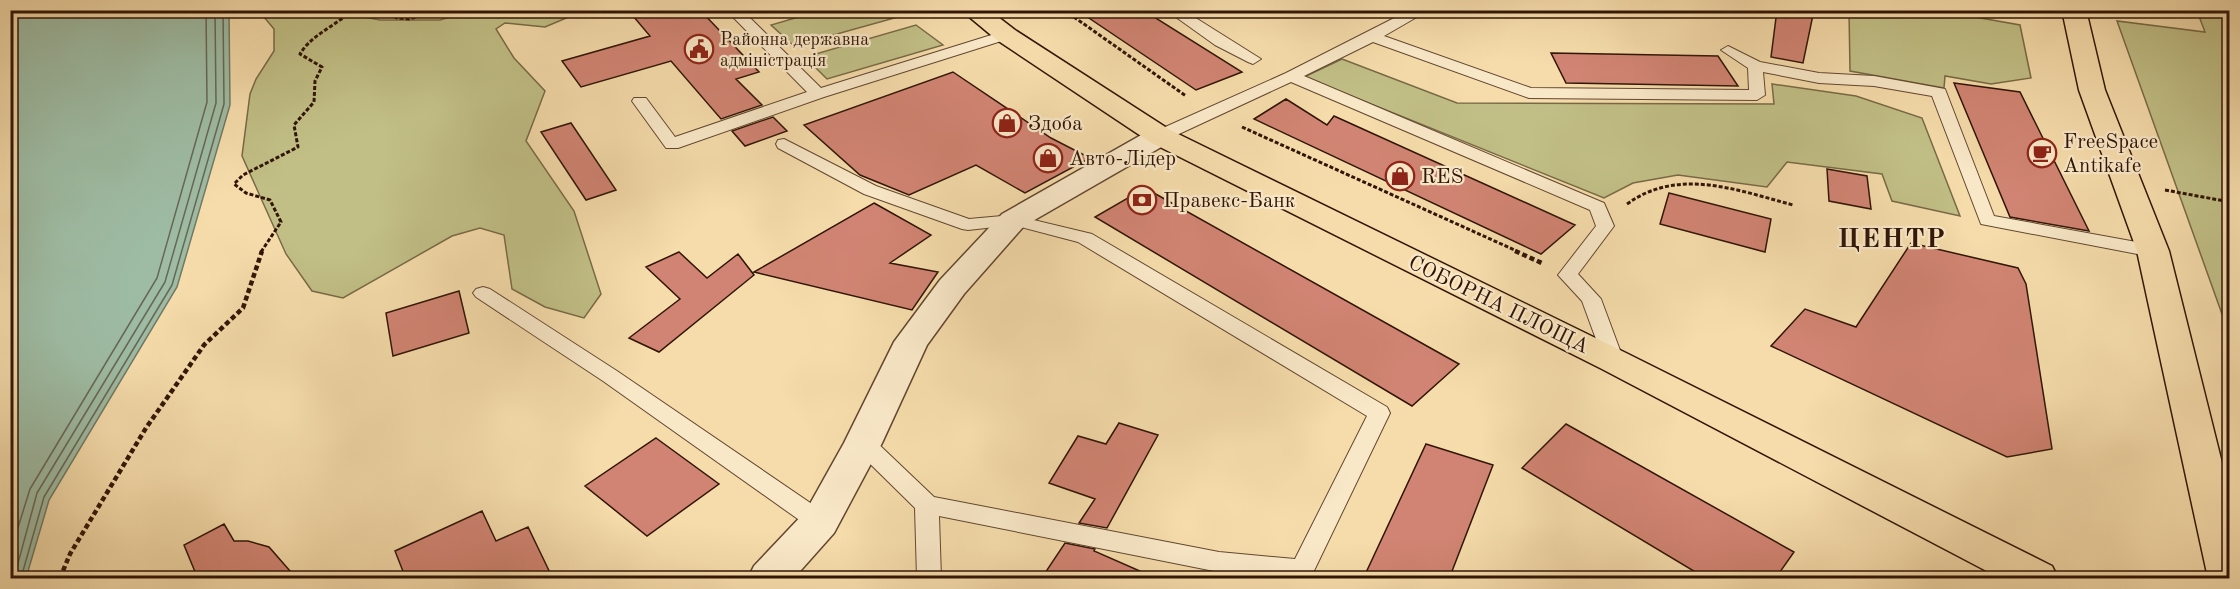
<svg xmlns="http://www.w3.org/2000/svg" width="2240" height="589" font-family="'Old Standard TT',serif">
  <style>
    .green { fill: #c1bf86; stroke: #786a46; stroke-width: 1.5 }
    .water { fill: #9ebca4; stroke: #727965; stroke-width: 1.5 }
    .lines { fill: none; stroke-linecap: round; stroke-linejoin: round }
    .shore { stroke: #676856; stroke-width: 1.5 }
    .building { fill: #d18473; stroke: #301507; stroke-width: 1.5 }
    .service-casing { stroke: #624730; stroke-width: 2 }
    .minor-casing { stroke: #624730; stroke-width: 3 }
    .primary-casing { stroke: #301507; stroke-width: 3 }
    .path-far1 { stroke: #301507; stroke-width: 3; stroke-dasharray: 4 2; stroke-linecap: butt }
    .path { stroke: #301507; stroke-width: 4.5; stroke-dasharray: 5 3; stroke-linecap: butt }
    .service { fill: #f9e8c8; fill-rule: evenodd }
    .minor { fill: #f9e8c8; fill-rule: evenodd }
    .primary { fill: #f6dcab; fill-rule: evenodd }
    .labels { text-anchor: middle; stroke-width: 4.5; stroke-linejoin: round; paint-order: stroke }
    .far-poi-label { font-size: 18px; fill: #301507; stroke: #f9e8c8; text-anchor: start }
    .poi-label { font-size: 21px; fill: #301507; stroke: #f9e8c8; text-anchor: start }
    .street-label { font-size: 21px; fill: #301507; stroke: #f9e8c8 }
    .district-label { font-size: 27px; font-weight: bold; letter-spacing: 1.5px; fill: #301507; stroke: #f9e8c8 }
  </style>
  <rect width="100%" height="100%" fill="#f6dcab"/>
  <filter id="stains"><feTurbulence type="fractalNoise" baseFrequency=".00333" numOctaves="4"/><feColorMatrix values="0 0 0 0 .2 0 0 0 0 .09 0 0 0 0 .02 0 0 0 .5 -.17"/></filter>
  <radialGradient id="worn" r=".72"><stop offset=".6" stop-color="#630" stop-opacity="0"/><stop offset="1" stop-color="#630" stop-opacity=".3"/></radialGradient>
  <path class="green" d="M 328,10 L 380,20 L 440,20 L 474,10 L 583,11 L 545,27 L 505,23 L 496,29 L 514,58 L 545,91 L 526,141 L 574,211 L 601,294 L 584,318 L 545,307 L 512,289 L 504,235 L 480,228 L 452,236 L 343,298 L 312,291 L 286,254 L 242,156 L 250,94 L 256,79 L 274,51 L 274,29 L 259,11 Z
    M 819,11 L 898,11 L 905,15 L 794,46 L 771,25 Z
    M 1849,11 L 1941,11 L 2020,25 L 2031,78 L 1991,84 L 1945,76 L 1944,88 L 1850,71 Z
    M 2197,11 L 2229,11 L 2229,315 L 2222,314 L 2117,21 L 2205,32 Z
    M 916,25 L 943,45 L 827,79 L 805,57 Z
    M 1342,59 L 1457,103 L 1774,104 L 1772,84 L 1856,96 L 1922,118 L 1960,216 L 1892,201 L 1882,174 L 1787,162 L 1767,187 L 1678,175 L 1633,183 L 1604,198 L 1304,77 Z"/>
  <path class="water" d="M 10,11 L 229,11 L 230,105 L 177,287 L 49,500 L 26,578 L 10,578 Z"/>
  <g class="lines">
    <path class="shore" d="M 10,553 L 30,489 L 157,278 L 207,102 L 206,10
      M 14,578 L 37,493 L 165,282 L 216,103 L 215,10
      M 21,578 L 44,497 L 172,285 L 224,104 L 223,10"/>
  </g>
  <path class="building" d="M 628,10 L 700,10 L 759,72 L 736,79 L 762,105 L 721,119 L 671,61 L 581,87 L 562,61 L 650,36 Z
    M 1077,10 L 1143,10 L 1242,72 L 1196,90 Z
    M 1777,10 L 1814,10 L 1803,63 L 1771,57 Z
    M 1551,53 L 1718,56 L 1738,86 L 1566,83 Z
    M 953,72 L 1051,138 L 1090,158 L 1025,193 L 976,165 L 909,195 L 860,175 L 804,125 Z
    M 1954,83 L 2020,92 L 2089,231 L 2010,217 Z
    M 1286,99 L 1327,125 L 1334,116 L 1575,225 L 1541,254 L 1254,119 Z
    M 773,117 L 787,131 L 745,146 L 732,131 Z
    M 571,123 L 616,190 L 586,200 L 541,132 Z
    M 1827,169 L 1867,176 L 1871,209 L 1829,201 Z
    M 1145,188 L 1459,364 L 1412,406 L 1095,217 Z
    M 1669,193 L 1771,219 L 1765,252 L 1660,224 Z
    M 874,203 L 931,235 L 890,263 L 938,272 L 912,310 L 754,272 Z
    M 1911,243 L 2018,268 L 2026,284 L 2052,449 L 2007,457 L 1771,346 L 1805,309 L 1856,327 Z
    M 679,252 L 707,278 L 738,254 L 754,275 L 659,352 L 629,338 L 680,299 L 646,267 Z
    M 459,291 L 469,333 L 393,356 L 386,313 Z
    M 1119,423 L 1158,435 L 1107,528 L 1079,523 L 1095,499 L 1049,483 L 1078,436 L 1106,444 Z
    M 1566,424 L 1794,552 L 1775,579 L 1707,579 L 1522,468 Z
    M 656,438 L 719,484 L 647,536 L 585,486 Z
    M 1426,444 L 1493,465 L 1449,579 L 1363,579 Z
    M 482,511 L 496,541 L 528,527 L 553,579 L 406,579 L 395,551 Z
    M 224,524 L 234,541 L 248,541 L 269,547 L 297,579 L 198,579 L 184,545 Z
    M 1065,543 L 1095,549 L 1094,551 L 1158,579 L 1041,579 Z"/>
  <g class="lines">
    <g class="service-casing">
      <path id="service" d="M 726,10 L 742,10 L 821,88 L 1001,32 L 1011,32 L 1013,35 L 1011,38 L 824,97 L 678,148 L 666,148 L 632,101 L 634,98 L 646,98 L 675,137 L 807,92 Z
        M 1166,10 L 1183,10 L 1261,59 L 1253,64 L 1248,62 L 1215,45 Z
        M 1410,10 L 1429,10 L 1384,36 L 1531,88 L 1749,90 L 1748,68 L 1721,50 L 1728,46 L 1760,62 L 1819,73 L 1874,76 L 1945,89 L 1994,216 L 2153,245 L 2160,247 L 2162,251 L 2160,255 L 2153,257 L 1981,224 L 1932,96 L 1874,86 L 1819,83 L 1763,72 L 1765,95 L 1757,100 L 1529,98 L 1373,42 L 1304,76 L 1604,203 L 1614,226 L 1578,274 L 1601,299 L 1624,361 L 1621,366 L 1614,368 L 1607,366 L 1604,361 L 1582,301 L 1558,275 L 1596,226 L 1590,210 L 1291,82 L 1166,140 L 1154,140 L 1152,136 L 1154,132 L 1286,73 Z
        M 784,139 L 876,186 L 969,219 L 1013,215 L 1092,234 L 1387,407 L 1390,413 L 1311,577 L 1286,578 L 1219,572 L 939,516 L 941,578 L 917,578 L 915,508 L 855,449 L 852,443 L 855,437 L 863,435 L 871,437 L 934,497 L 1219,552 L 1295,559 L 1367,416 L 1078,242 L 1013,225 L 968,230 L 962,229 L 864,194 L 778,148 L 776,144 L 778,140 Z
        M 483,287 L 490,289 L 617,371 L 828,515 L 832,522 L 828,529 L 820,531 L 812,529 L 603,381 L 476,297 L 473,293 L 476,289 Z"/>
    </g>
    <g class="minor-casing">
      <path id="minor" d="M 1160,128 L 1170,130 L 1174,136 L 1170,142 L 1024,226 L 964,294 L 927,345 L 882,443 L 834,533 L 794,578 L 748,578 L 754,566 L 806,511 L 844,443 L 894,342 L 940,280 L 1002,214 L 1150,130 Z"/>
    </g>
    <g class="primary-casing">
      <path id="primary" d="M 961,10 L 989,10 L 1015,30 L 1170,130 L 1626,353 L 2052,566 L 2058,578 L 2000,578 L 1602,369 L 1150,142 L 997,40 Z
        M 2062,10 L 2086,10 L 2105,90 L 2169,251 L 2230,495 L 2230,578 L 2208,578 L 2137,251 L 2079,90 Z"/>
    </g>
    <path class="path-far1" d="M 359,10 L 380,11 L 397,18 L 409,19 L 443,10
      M 1064,10 L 1186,96
      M 1242,127 L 1519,252
      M 2165,190 L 2230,202
      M 1627,204 C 1678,167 1737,190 1793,205
      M 261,252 L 281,222 L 270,200 L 246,193 L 234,184 L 243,175 L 298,147 L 294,125 L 314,102 L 315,81 L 322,67 L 300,54 C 312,34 336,26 352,10"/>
    <path class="path" d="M 1515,251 L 1544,264
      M 60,578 L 70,554 L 146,428 L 204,345 L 243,308 L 262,251"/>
    <use href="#service" class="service"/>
    <use href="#minor" class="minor"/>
    <use href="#primary" class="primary"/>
  </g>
  <defs>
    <g id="civic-ring" transform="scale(1.5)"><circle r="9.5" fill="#f9e8c8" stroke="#8f2418" stroke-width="1.5"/><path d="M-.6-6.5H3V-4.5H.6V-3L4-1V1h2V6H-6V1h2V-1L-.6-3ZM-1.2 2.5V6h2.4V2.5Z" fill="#8f2418"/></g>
    <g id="shop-ring" transform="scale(1.5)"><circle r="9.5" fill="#f9e8c8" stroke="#8f2418" stroke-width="1.5"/><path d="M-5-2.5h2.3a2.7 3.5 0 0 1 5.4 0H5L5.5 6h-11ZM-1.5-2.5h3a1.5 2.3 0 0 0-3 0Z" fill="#8f2418"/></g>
    <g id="cafe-ring" transform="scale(1.5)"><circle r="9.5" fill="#f9e8c8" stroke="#8f2418" stroke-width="1.5"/><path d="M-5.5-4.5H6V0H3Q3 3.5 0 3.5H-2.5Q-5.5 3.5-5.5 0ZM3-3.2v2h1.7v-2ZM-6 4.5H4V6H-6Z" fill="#8f2418"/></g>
    <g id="bank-ring" transform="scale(1.5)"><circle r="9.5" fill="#f9e8c8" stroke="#8f2418" stroke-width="1.5"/><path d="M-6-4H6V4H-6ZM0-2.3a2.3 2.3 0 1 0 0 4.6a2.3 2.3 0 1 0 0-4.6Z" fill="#8f2418"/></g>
  </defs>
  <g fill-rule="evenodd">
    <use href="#civic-ring" x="699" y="49"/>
    <use href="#shop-ring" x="1007" y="123"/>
    <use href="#cafe-ring" x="2042" y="153"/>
    <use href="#shop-ring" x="1048" y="158"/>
    <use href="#shop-ring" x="1400" y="176"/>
    <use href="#bank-ring" x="1142" y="200"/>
  </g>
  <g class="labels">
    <g class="far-poi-label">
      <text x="720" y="45">Районна державна<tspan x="720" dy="21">адміністрація</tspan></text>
    </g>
    <g class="poi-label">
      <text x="1028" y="130">Здоба</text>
      <text x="2063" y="148">FreeSpace<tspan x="2063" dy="24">Antikafe</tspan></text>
      <text x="1069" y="165">Авто-Лідер</text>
      <text x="1421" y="183">RES</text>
      <text x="1163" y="207">Правекс-Банк</text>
    </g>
    <g class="street-label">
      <text transform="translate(1499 304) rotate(26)" y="7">СОБОРНА ПЛОЩА</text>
    </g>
    <g class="district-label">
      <text x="1892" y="247">ЦЕНТР</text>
    </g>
  </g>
  <rect width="2240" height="589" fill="none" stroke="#f6dcab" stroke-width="36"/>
  <rect x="12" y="12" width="2216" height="565" fill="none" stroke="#301507" stroke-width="3"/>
  <rect x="18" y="18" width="2204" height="553" fill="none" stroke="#301507" stroke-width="1.5"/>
  <rect width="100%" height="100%" filter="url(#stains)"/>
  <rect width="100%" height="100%" fill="url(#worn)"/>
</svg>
